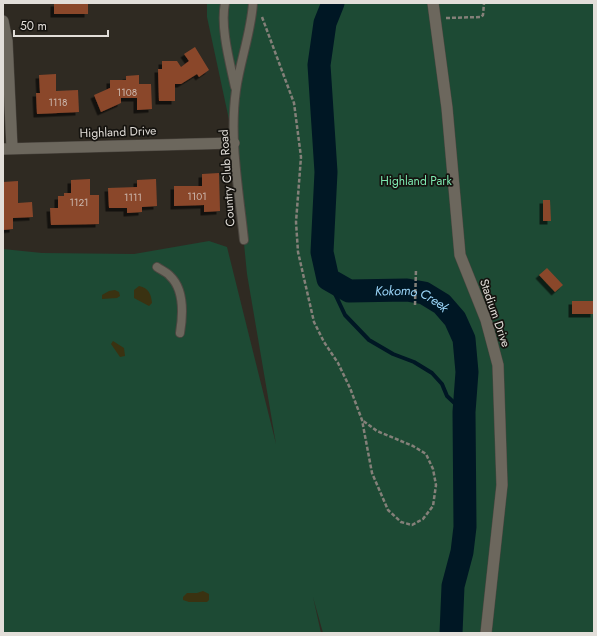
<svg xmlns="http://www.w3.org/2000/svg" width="597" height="636" font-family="Jost,sans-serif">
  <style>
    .green { fill: #1d4a34 }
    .sand { fill: #3a3211 }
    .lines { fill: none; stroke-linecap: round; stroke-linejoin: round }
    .stream { stroke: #001724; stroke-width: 4 }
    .river { stroke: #001724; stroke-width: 23 }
    .building { fill: #8a472b; filter: url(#shadow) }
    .service-casing { stroke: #4c4741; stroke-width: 10 }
    .minor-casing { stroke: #4c4741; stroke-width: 12 }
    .path { stroke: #848079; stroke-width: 2.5; stroke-dasharray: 4 2; stroke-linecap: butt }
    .service { stroke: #6c675d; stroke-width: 8 }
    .minor { stroke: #6c675d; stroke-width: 11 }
    .labels { text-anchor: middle; stroke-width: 3.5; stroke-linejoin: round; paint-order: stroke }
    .number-label { font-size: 10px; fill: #ccb8ae }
    .street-label { font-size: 12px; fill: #e2ded9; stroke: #15130f }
    .park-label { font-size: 12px; fill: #7eebb2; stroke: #15130f }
    .water-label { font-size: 13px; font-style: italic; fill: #99d4f7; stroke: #15130f }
  </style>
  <defs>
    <filter id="shadow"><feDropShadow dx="-3.5" dy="3.5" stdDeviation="0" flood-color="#0009"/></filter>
  </defs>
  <rect width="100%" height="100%" fill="#2f2a22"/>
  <path class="green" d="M 207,3 L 594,3 L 594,633 L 323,633 L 313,597 L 321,633 L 3,633 L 3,249 L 42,253 L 134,254 L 209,241 L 227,247 L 276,444 L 247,274 L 234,143 L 207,17 Z"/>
  <path class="sand" d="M 139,286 C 149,288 151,294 152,303 L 149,306 L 134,298 L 134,290 Z
    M 115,290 L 119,292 L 120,296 L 117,298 L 102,299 L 102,295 L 109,291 Z
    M 113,341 L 124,348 L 125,356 L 120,357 L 111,344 Z
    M 203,591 L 209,594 L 209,600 L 207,602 L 189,602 L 183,600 L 183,597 L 187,593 L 197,593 Z"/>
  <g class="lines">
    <path class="stream" d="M 328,279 L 345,315 L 369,340 L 393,354 L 414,362 L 432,373 L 442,384 L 447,396 L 464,412"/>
    <path class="river" id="s1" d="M 333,3 L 325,23 L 319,65 L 326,172 L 322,252 L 328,279 L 349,291 L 407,290 L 424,293 L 442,304 L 455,319 L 464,339 L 467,372 L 464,412 L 465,527 L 462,552 L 453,586 L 451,633"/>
  </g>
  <path class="building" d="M 54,3 L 88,3 L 88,14 L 54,14 Z
    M 195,47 L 209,70 L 199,77 L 197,74 L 181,84 L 175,84 L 175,101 L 159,101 L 158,69 L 162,69 L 162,61 L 177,61 L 181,67 L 189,61 L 184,54 Z
    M 56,74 L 56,91 L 78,90 L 79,112 L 37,114 L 36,93 L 40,93 L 39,75 Z
    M 139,75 L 139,84 L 151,84 L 152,109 L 137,110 L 137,98 L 121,98 L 121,103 L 101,112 L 94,95 L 110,88 L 110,80 L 126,80 L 126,76 Z
    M 219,173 L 220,211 L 204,212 L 204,205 L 174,206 L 174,186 L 202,186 L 202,174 Z
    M 90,179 L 90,195 L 99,195 L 99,224 L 51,225 L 50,208 L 58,208 L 58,196 L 64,196 L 64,193 L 71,193 L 71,180 Z
    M 156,179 L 157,206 L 142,207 L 142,212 L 127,213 L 127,208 L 109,208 L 108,188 L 137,187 L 137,180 Z
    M 18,181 L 18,203 L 32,202 L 33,217 L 13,218 L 13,229 L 3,230 L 3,182 Z
    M 543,200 L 550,200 L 551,221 L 543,221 Z
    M 547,268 L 563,285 L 555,292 L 539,275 Z
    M 572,301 L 594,301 L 594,314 L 572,314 Z"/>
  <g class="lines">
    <g class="service-casing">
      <path id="service" d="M 225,3 C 220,27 230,63 235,87
        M 244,240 C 239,191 229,139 236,90 C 240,61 251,33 253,3
        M 157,267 C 161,270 167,272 170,276 C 185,290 183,315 180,333"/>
    </g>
    <g class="minor-casing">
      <path id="minor" d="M 433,3 L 447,108 L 460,255 L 486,320 L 498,365 L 502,485 L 486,633
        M 3,21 L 7,41 L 12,148
        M 3,149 L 234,143"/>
    </g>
    <path class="path" d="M 262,17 L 294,103 L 301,157 L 296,222 L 298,252 L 314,322 L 324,342 L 338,363 L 350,388 L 362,420 L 372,473 L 388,510 L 401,522 L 412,525 L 423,519 L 433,506 L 436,485 L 433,469 L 426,454 L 413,446 L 377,431 L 362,420
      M 446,18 L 481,17 L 483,15 L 484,3
      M 415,305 L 416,269"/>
    <use href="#service" class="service"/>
    <use href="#minor" class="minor"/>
  </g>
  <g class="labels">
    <g class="number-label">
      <text x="127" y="96">1108</text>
      <text x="58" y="106">1118</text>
      <text x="197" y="200">1101</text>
      <text x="133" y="201">1111</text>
      <text x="79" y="206">1121</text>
    </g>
    <g class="street-label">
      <text transform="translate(118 132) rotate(-2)" y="4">Highland Drive</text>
      <text transform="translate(227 178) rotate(-94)" y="4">Country Club Road</text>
      <text transform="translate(495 313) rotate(71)" y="4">Stadium Drive</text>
    </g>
    <g class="park-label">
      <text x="416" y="185">Highland Park</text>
    </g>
    <g class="water-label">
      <text dy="5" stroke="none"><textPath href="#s1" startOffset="368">Kokomo Creek</textPath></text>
    </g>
  </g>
  <rect width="597" height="636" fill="none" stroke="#e2ded9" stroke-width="8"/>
  <path d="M14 30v6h94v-6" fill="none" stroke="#e2ded9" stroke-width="2"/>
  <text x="20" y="30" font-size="12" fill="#e2ded9" stroke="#15130f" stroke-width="3" paint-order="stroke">50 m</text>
</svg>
